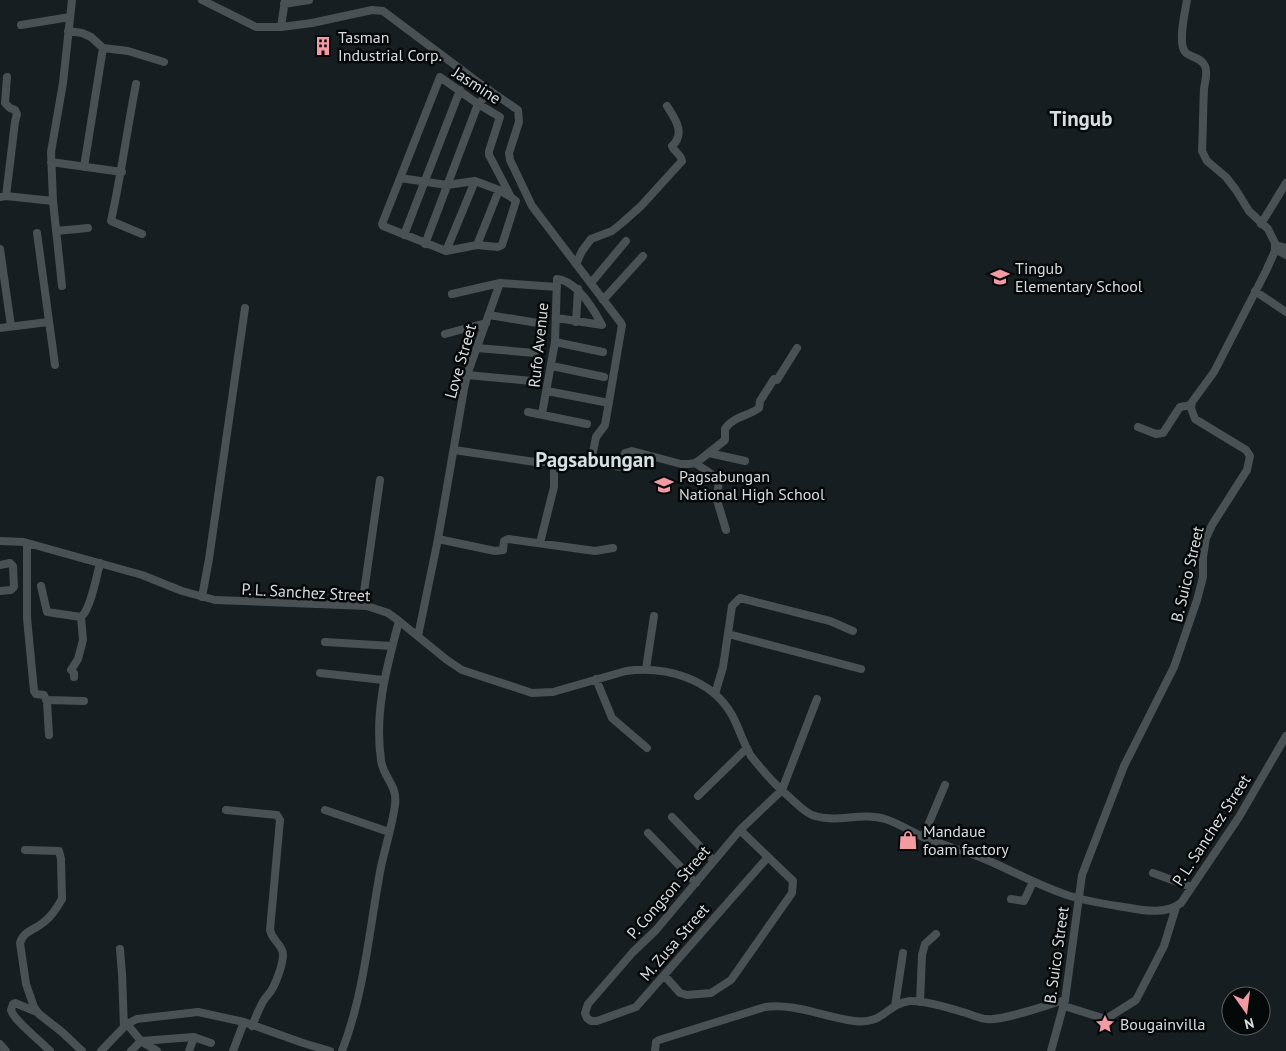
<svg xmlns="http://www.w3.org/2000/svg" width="1286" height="1051" font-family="'PT Sans',sans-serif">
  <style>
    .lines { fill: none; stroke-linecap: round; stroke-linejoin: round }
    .minor { stroke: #495154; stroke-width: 8 }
    .labels { text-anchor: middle; stroke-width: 5; stroke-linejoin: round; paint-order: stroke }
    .poi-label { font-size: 16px; fill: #d9dddf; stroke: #050809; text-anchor: start }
    .street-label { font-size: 16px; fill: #d9dddf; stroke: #050809 }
    .district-label { font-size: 21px; font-weight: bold; fill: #d6dfe3; stroke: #050809 }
  </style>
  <rect width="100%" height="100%" fill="#171e21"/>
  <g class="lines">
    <path class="minor" d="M 202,0 L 256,27 L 281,27 L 312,23 L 372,10 L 383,11 L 483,86 L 518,110 L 519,122 L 509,153 L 510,160 L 532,206 L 621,323 L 622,325 L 605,425 L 596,437 L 591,462
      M 284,4 L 309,0
      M 21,25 L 70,17
      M 281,27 L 285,0
      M 68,31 L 82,33 L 91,37 L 103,48 L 128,51 L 164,62
      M 136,84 C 127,130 121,176 111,221 L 142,234
      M 51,162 L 122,172
      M 84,167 L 103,48
      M 400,178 L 447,185 L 475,181 L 499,190 L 511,197 L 516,201 L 502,245 L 498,247 L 477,245 L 446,251 L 383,226 L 382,224 L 440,77 L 478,104 L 500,117 L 489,151 L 489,155 L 511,197
      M 6,196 L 15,122 L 17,114 L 15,110 L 10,108 L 5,103 L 7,77
      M 0,197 L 6,196 L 53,201
      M 1261,224 L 1286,183
      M 56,231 L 88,228
      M 37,233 L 55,365
      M 404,235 L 460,90
      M 425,244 L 478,104 L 484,98 L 488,89
      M 477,245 L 499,190
      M 1275,245 L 1286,248
      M 0,249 L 11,326
      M 1275,249 L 1286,255
      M 446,251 L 475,181
      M 576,264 L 582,251 L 591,239 L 612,231 L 622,223 L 641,206 L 682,161 C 681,154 674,152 672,146 C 686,133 675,119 667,106
      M 591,283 L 626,241
      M 62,286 L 53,201 L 51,152 L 63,83 L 72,0
      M 1255,291 L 1286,312
      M 452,294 L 500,283 L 557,287
      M 603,300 L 643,256
      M 489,315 L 538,323
      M 576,322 L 578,289
      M 0,328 L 48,322
      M 445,334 L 486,323
      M 555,342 L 603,352
      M 477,348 L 535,353
      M 552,366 L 604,377
      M 467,375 L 531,381
      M 547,391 L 609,403
      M 528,412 L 587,424
      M 542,414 L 555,342 L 557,279 C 577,281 593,308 602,325 L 557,318
      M 1138,427 L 1156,434 L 1163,433 L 1180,407 L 1191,405
      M 454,450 L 535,462 L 554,462 L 574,459 L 621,467 L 625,453 L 632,451 L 681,464 L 689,464 L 695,463 L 701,459 L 725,440 L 725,429 C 732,417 749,416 759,408 L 760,401 L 774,379 L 777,380 L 797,348
      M 709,453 L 745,461
      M 695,463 L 719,479 L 717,500 L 726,530
      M 438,539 L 495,551 L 503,550 L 504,541 L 508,539 L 595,551 L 613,548
      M 0,541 L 24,542 L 56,551 L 142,575 L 182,591 L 215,600 L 367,606 L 388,613 L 399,621 L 447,660 L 462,670 L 523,690 L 532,693 L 553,692 L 626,671 C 665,666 711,678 732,715 C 739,728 743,743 751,756 C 762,770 773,783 787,795 C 794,801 801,809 810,814 C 833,825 861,811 885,819 C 898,823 910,831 923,837 C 944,846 966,851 987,860 C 1015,872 1041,887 1070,896 C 1090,902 1110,905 1130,908 C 1146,911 1167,914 1181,903 L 1239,817 L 1286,736
      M 27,543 L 27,618 L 34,691 L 36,694 L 44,695 L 47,702 L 49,735
      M 540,543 L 554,487 L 554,462
      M 0,565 L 10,563 L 13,566 L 14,587 L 11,590 L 0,591
      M 41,586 L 47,612 L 81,617 C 90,611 97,575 100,563
      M 202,597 L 209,559 L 245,308
      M 362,606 L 380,480
      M 728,634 L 861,669
      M 418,636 L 438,539 L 464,389 L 467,375 L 500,283
      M 325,642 L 392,646
      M 646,669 L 654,616
      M 320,673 L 383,680
      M 74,677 L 74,673 L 71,670 L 78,659 L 83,640 L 81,617
      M 596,679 L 612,718 L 647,748
      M 715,694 L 723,667 L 732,606 L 740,598 L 830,621 L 853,631
      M 46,700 L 84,701
      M 698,796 L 747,748
      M 226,810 L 277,815 L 280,820 L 270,930 C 273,941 278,941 282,950 C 286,958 276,983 271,991 C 269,994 266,997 264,1000 C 259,1008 256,1017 252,1026
      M 325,810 L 389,832
      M 672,817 L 713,860
      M 648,833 L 696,883
      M 923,837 L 945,785
      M 25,850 L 59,851 L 61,859 L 62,899 C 57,908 52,916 44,922 C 35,930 23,931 20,943 L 26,984 L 34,1007 L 39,1014 L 62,1032 L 82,1051
      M 768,857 L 636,1007 L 597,1021 L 591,1021 L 587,1018 L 585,1013 L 588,1004 L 633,952 L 656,930 L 740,830 L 782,790 L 817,699
      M 1153,873 L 1191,887
      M 1011,899 L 1024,901 L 1033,882
      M 120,949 L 122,974 L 124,1027
      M 664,975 L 680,993 L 687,995 L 711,993 L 731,980 L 792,893 L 793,881 L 740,830
      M 920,1002 L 922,955 L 925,944 L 936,934
      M 895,1006 L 903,953
      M 1064,1006 L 1106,1019 L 1136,1000 L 1164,946 L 1176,907
      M 37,1012 L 15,1003 L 13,1004 L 11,1010 C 14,1021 40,1040 50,1051
      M 127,1024 L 141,1041 L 194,1037 L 211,1043
      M 0,1044 L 6,1051
      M 101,1051 L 127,1024 L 137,1019 L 198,1012 L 244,1022 L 303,1043 L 330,1051
      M 131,1051 L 141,1041 L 157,1051
      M 189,1051 L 194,1037
      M 233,1051 L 244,1022
      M 342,1051 C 364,994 369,932 380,872 C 384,850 392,828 395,805 C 398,785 383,778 381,760 C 374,712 387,666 399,621
      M 655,1051 L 656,1042 L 659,1040 L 765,1007 C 795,1003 824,1017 854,1021 C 884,1025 886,1004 910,1001 C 926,1000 953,1009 969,1014 C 975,1016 981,1019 987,1019 C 1004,1021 1046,1005 1065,1000
      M 1051,1051 L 1065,1000 L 1082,875 L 1124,766 L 1174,667 L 1197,600 L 1203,577 L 1203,557 L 1206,538 L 1212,525 L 1247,470 L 1250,456 L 1246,450 L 1195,419 L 1191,408 L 1192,402 L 1214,372 L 1266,271 L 1275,251 L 1275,243 L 1268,229 L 1249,211 L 1236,190 L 1226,177 L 1207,161 L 1202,151 C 1203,130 1203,109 1204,89 C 1205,81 1208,73 1205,66 C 1201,57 1192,58 1186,53 C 1177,45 1185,12 1187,0"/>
  </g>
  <defs>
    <g id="building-bare" transform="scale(1.5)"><path d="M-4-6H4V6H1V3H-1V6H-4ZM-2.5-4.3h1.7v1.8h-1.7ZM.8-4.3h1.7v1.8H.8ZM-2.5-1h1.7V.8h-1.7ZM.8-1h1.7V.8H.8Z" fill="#f49aa3" stroke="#050809" stroke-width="2.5" paint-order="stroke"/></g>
    <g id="school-bare" transform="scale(1.5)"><path d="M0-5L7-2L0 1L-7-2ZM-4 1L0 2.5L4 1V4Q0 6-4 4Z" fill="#f49aa3" stroke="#050809" stroke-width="2.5" paint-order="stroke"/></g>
    <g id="shop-bare" transform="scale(1.5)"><path d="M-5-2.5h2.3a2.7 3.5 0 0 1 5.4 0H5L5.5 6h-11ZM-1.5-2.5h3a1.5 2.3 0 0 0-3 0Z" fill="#f49aa3" stroke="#050809" stroke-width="2.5" paint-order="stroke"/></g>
    <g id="sight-bare" transform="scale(1.5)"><path d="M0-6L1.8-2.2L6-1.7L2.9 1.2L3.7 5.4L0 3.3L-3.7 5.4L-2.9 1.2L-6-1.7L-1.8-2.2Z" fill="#f49aa3" stroke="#050809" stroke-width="2.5" paint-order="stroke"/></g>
  </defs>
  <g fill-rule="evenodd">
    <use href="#building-bare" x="323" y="46"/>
    <use href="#school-bare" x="1000" y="277"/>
    <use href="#school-bare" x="664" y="485"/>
    <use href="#shop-bare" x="908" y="840"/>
    <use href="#sight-bare" x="1105" y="1024"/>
  </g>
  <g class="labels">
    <g class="poi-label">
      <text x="338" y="43">Tasman<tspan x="338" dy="18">Industrial Corp.</tspan></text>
      <text x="1015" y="274">Tingub<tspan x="1015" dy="18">Elementary School</tspan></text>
      <text x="679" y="482">Pagsabungan<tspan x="679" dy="18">National High School</tspan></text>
      <text x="923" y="837">Mandaue<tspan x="923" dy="18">foam factory</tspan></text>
      <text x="1120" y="1030">Bougainvilla</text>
    </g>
    <g class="street-label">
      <text transform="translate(477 85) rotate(33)" y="6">Jasmine</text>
      <text transform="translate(538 345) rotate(-84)" y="6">Rufo Avenue</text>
      <text transform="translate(460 361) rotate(-74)" y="6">Love Street</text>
      <text transform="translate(1187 574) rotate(-77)" y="6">B. Suico Street</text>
      <text transform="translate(306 592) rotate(3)" y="6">P. L. Sanchez Street</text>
      <text transform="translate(1211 830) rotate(-57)" y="6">P. L. Sanchez Street</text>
      <text transform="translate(668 892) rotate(-49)" y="6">P. Congson Street</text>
      <text transform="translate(674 942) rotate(-49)" y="6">M. Zusa Street</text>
      <text transform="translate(1056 955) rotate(-82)" y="6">B. Suico Street</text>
    </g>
    <g class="district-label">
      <text x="1081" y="126">Tingub</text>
      <text x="595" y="467">Pagsabungan</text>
    </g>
  </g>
  <g transform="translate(1246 1011) rotate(166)"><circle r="24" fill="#050809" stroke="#5a5d5f"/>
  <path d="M0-4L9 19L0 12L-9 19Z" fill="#f49aa3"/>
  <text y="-8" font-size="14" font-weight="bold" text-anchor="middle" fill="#d9dddf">N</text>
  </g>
</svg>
